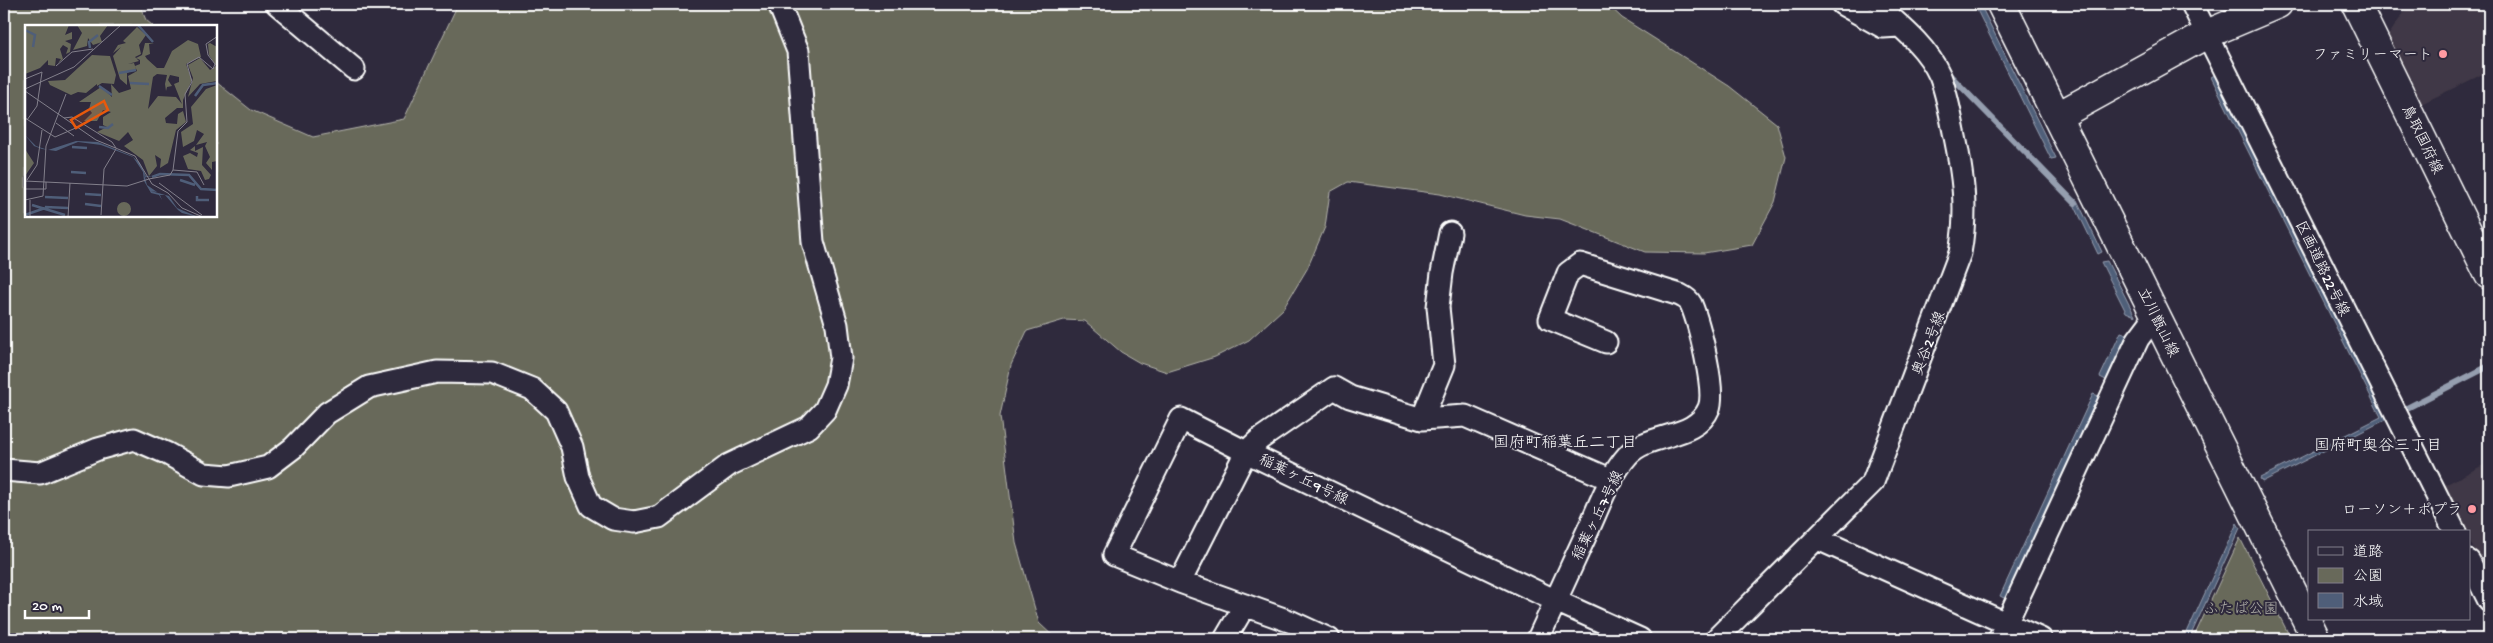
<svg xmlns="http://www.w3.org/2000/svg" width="2493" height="643" font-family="'Gochi Hand','Klee One',sans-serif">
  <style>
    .built { fill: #413946 }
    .green { fill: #68695a; stroke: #b4b4ac }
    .water { fill: #4f5e79; stroke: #959eaf }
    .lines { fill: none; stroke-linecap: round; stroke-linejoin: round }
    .stream { stroke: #959eaf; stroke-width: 6 }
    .minor-casing { stroke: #fff; stroke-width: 25 }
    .tertiary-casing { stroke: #fff; stroke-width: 31 }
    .secondary-casing { stroke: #fff; stroke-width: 31 }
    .minor { stroke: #2f2a3d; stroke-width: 21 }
    .tertiary { stroke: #2f2a3d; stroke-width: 28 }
    .secondary { stroke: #2f2a3d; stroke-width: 28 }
    .poi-dot { fill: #ff9aa2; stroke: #2f2a3d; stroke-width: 2 }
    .labels { text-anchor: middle; stroke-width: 4; stroke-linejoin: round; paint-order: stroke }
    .poi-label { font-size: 15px; fill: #fff; stroke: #2f2a3d; text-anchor: end }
    .street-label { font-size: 15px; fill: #fff; stroke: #2f2a3d }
    .park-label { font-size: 15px; fill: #b4b4ac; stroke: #2f2a3d }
    .neighbourhood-label { font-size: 16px; fill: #fff; stroke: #2f2a3d }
    .inset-river { fill: none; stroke: #4f5e79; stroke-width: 2.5 }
    .inset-road { fill: none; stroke: #827f8b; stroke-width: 1 }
    .view { fill: #e8590c; fill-opacity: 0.15; stroke: #e8590c; stroke-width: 2.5 }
    .inset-edge { fill: none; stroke: #fff; stroke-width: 2.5 }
  </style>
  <rect width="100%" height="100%" fill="#2f2a3d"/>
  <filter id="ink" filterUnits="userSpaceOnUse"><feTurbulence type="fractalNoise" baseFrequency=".02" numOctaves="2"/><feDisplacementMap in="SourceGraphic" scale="10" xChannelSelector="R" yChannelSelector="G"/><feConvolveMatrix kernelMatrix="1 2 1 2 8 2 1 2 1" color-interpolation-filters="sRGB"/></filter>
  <g filter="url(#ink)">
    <path class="built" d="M 2489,6 L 2489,71 L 2421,104 L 2388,36 L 2407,8 Z
      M 2489,462 L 2489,580 L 2469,539 L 2469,532 L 2466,532 L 2443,486 Z"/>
    <path class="green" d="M 4,4 L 139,4 L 146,20 L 153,26 L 26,26 L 26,216 L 216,216 L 216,82 L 251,110 L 313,137 L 404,119 L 458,4 L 1607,4 L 1622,18 L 1729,86 L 1777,124 L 1786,157 L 1775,202 L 1752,245 L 1704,253 L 1645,252 L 1560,219 L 1525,215 L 1440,194 L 1348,182 L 1330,192 L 1325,227 L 1307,269 L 1283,309 L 1249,340 L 1215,357 L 1167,372 L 1140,363 L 1121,352 L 1085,321 L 1064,320 L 1027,331 L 1011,365 L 1000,416 L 1016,543 L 1039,623 L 1056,639 L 4,639 Z
      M 2240,538 L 2291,639 L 2193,639 Z"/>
    <path class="water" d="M 1974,4 L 1980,4 L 2056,158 L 2051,159 Z
      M 2215,75 L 2387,419 L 2262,482 L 2260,478 L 2381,417 L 2211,77 Z
      M 2071,198 L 2077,200 L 2102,252 L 2098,254 Z
      M 2107,261 L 2135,316 L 2126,312 L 2101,262 Z
      M 2121,332 L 2127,334 L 2106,380 L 2100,377 Z
      M 2093,394 L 2099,396 L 2006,599 L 2000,596 Z
      M 2237,523 L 2240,528 L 2189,639 L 2184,639 Z"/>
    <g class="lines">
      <path class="stream" d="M 1946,71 L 2075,203
        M 2407,408 L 2489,366"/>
      <g class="minor-casing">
        <path id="minor" d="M 277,4 L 354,69
          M 1842,4 L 1883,27 L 1899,26
          M 2192,4 L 2455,532
          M 1422,419 L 1444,365 L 1438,307 L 1442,273 L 1450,233
          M 4,470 L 40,473 L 98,449 L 134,439 L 166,453 L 204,474 L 229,476 L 268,467 L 293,448 L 327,413 L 369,387 L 437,372 L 492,373 L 532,389 L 556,411 L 572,447 L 578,477 L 591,506 L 613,519 L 634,522 L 659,517 L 729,465 L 809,427 L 825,410 L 836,385 L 841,358 L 837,325 L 813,242 L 798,51 L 779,4
          M 1818,539 L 2041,639
          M 2469,561 L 2489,601
          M 1180,582 L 1114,555 L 1181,419 L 1246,452 L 1260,439 L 1334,388 L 1350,397 L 1422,419 L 1465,416 L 1612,480
          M 1225,639 L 1245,605
          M 1329,639 L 1292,622 L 1180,582 L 1246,452 L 1556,601 L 1640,639
          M 1538,639 C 1555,602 1572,565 1589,528 C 1600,504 1610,475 1628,455 C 1649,432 1696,440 1709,408 C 1716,390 1699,323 1691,304 C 1689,300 1684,297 1680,295 L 1580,264 L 1568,273 L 1550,319 L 1606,342
          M 1716,639 L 1873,482 L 1960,253 C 1968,209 1963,175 1954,132 C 1950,113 1947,94 1940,76 C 1928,49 1904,29 1882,10 L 1882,4
          M 1999,639 L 2138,339 L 2156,315"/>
      </g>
      <g class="tertiary-casing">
        <path id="tertiary" d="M 2001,4 L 2316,639
          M 2058,116 L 2207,34 L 2278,4"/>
      </g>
      <g class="secondary-casing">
        <path id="secondary" d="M 2356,4 L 2489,275"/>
      </g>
      <use href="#minor" class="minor"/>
      <use href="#tertiary" class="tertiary"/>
      <use href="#secondary" class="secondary"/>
    </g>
  </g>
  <g class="poi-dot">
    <circle cx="2443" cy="54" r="5"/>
    <circle cx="2472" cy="509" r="5"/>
  </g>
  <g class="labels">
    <g class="poi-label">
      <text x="2433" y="59">ファミリーマート</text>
      <text x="2462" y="514">ローソン＋ポプラ</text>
    </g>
    <g class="street-label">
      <text transform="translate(2423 139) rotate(64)" y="5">鳥取国府線</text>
      <text transform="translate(2323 268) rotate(64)" y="5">区画道路22号線</text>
      <text transform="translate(2159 322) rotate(64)" y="5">立川甑山線</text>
      <text transform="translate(1928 343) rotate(-69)" y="5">奥谷2号線</text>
      <text transform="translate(1304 479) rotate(26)" y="5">稲葉ヶ丘9号線</text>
      <text transform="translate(1597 515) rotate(-64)" y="5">稲葉ヶ丘7号線</text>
    </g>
    <g class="park-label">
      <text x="2241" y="613">ふたば公園</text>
    </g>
    <g class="neighbourhood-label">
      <text x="1565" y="447">国府町稲葉丘二丁目</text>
      <text x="2378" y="450">国府町奥谷三丁目</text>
    </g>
  </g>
  <g transform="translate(25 25)">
    <rect width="192" height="192" fill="#2f2a3d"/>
    <path d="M 0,0 L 44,0 L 40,10 L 47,7 L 47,14 L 40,16 L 46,19 L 45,27 L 41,29 L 43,23 L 38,20 L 35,24 L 38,34 L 33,38 L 36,34 L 31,33 L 30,41 L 23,40 L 23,35 L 15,43 L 0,49 ZM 52,0 L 83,0 L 75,11 L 77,17 L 68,20 L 63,13 L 62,21 L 48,25 L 57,8 ZM 112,2 L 121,10 L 114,20 L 116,29 L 110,32 L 114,36 L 103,39 L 109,38 L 111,44 L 102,48 L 102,60 L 95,54 L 88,31 L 96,22 L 88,28 L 93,20 L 101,18 L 98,16 ZM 163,15 L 173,19 L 176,32 L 161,39 L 167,55 L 158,75 L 158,83 L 152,83 L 140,93 L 141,98 L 152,99 L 153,89 L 158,86 L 161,97 L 151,105 L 143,138 L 135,143 L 136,134 L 130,130 L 132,141 L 124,151 L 118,135 L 99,121 L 108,115 L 103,107 L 94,116 L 72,107 L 82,102 L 78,100 L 78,92 L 86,87 L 78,85 L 72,96 L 59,96 L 67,88 L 64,84 L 66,77 L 54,77 L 76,62 L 87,72 L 86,59 L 94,68 L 106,64 L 103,51 L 112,46 L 110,41 L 115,39 L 115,35 L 111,33 L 117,30 L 120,18 L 129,18 L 124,19 L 125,29 L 120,31 L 122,34 L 132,43 L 139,43 L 147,26 ZM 132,49 L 142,50 L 140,59 L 141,66 L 142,62 L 147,61 L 143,55 L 145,50 L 154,52 L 154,57 L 149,59 L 157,79 L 151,72 L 133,71 L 123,84 L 128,52 ZM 185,18 L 192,22 L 192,56 L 175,59 L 163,72 L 168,53 L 163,40 L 175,33 L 185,45 L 191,41 L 184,30 L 183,19 ZM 67,30 L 85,31 L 91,50 L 89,59 L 77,58 L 72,61 L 72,59 L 61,68 L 53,67 L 46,70 L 25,60 L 23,56 L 40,55 ZM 192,60 L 192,136 L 187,137 L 187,145 L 181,138 L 185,132 L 180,121 L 182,117 L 171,120 L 179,109 L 172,105 L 169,116 L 158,122 L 156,107 L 168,99 L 166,82 L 181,64 ZM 170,121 L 170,126 L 178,122 L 177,140 L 186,150 L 184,154 L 180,155 L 176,146 L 163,144 L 158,131 L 165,128 L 172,132 L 173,128 L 165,125 ZM 0,124 L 9,138 L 0,151 ZM92 184a7 7 0 1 1 14 0a7 7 0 1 1-14 0Z" fill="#68695a" fill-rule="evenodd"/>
    <path d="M 0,110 L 11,121 L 23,125 L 51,116 L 73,117 L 107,131 L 115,138 L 121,151 L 128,152 L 121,152 L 122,156 L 119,149 L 122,160 L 132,167 L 126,166 L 144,171 L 152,183 L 173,192 L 157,188 L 153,185 L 140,170 L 135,170 L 137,175 L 134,170 L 126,168 L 119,156 L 118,147 L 108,132 L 76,120 L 53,117 L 31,126 L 17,124 L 9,121 Z" fill="#4f5e79"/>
    <path class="inset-river" d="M 113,0 L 128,17M 0,5 L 10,10 L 8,22M 65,23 L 64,17 L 73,10M 94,48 L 111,45M 105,58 L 124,59M 74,61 L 87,70M 170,71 L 178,60 L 193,58M 74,102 L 83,103 L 88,99M 47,122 L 62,123M 46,147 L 61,148M 127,152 L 135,149 L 164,150 L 176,164 L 193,165M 155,155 L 170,160M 60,169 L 76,170M 172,171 L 172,175 L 184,175M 20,172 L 43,173M 60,179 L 76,181M 7,180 L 40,190M 20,182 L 43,183M 0,190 L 20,183"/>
    <path class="inset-road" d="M 31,41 L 47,27 L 68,24M 0,54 L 17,47M 0,64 L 49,42 L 96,0M 0,66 L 71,115 L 110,131 L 127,159 L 143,168 L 157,183 L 178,192M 0,93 L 30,112 L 53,102M 39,93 L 47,92 L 87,117 L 91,123M 2,95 L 12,81 L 17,47M 31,98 L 49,111M 148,145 L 172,147 L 179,160M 124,154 L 145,150 L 148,145 L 153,106 L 162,97 L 160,69 L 167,57 L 162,39 L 174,32 L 188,44 L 190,39 L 183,30 L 181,19 L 193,11M 2,155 L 12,140 L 17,105M 0,156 L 102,161 L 124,154M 134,158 L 177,190M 0,164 L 21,164 L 21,157M 0,175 L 18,171 L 21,121 L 41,69M 76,190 L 79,144 L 91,124M 5,192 L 5,175M 43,192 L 45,158M 65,192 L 86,192"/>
    <path class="view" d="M 79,76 L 83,85 L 51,103 L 46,95 Z"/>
    <rect width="192" height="192" class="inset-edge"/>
  </g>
  <rect width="2493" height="643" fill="none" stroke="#2f2a3d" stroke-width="20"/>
  <rect x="10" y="10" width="2473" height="623" fill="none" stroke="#fff" stroke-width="2" filter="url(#ink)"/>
  <rect x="2308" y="530" width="162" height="90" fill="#2f2a3d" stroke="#827f8b"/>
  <rect x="2318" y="547" width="25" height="8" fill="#2f2a3d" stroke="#827f8b"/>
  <text x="2353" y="556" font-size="15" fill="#ffffff">道路</text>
  <rect x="2318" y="568" width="25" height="15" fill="#68695a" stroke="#827f8b"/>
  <text x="2353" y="580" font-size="15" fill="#ffffff">公園</text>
  <rect x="2318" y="593" width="25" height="15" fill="#4f5e79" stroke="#827f8b"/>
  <text x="2353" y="606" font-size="15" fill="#ffffff">水域</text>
  <path d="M25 610v8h64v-8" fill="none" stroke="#ffffff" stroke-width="2.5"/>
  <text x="32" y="610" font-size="15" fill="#ffffff" stroke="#2f2a3d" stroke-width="4" paint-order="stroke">20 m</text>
</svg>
